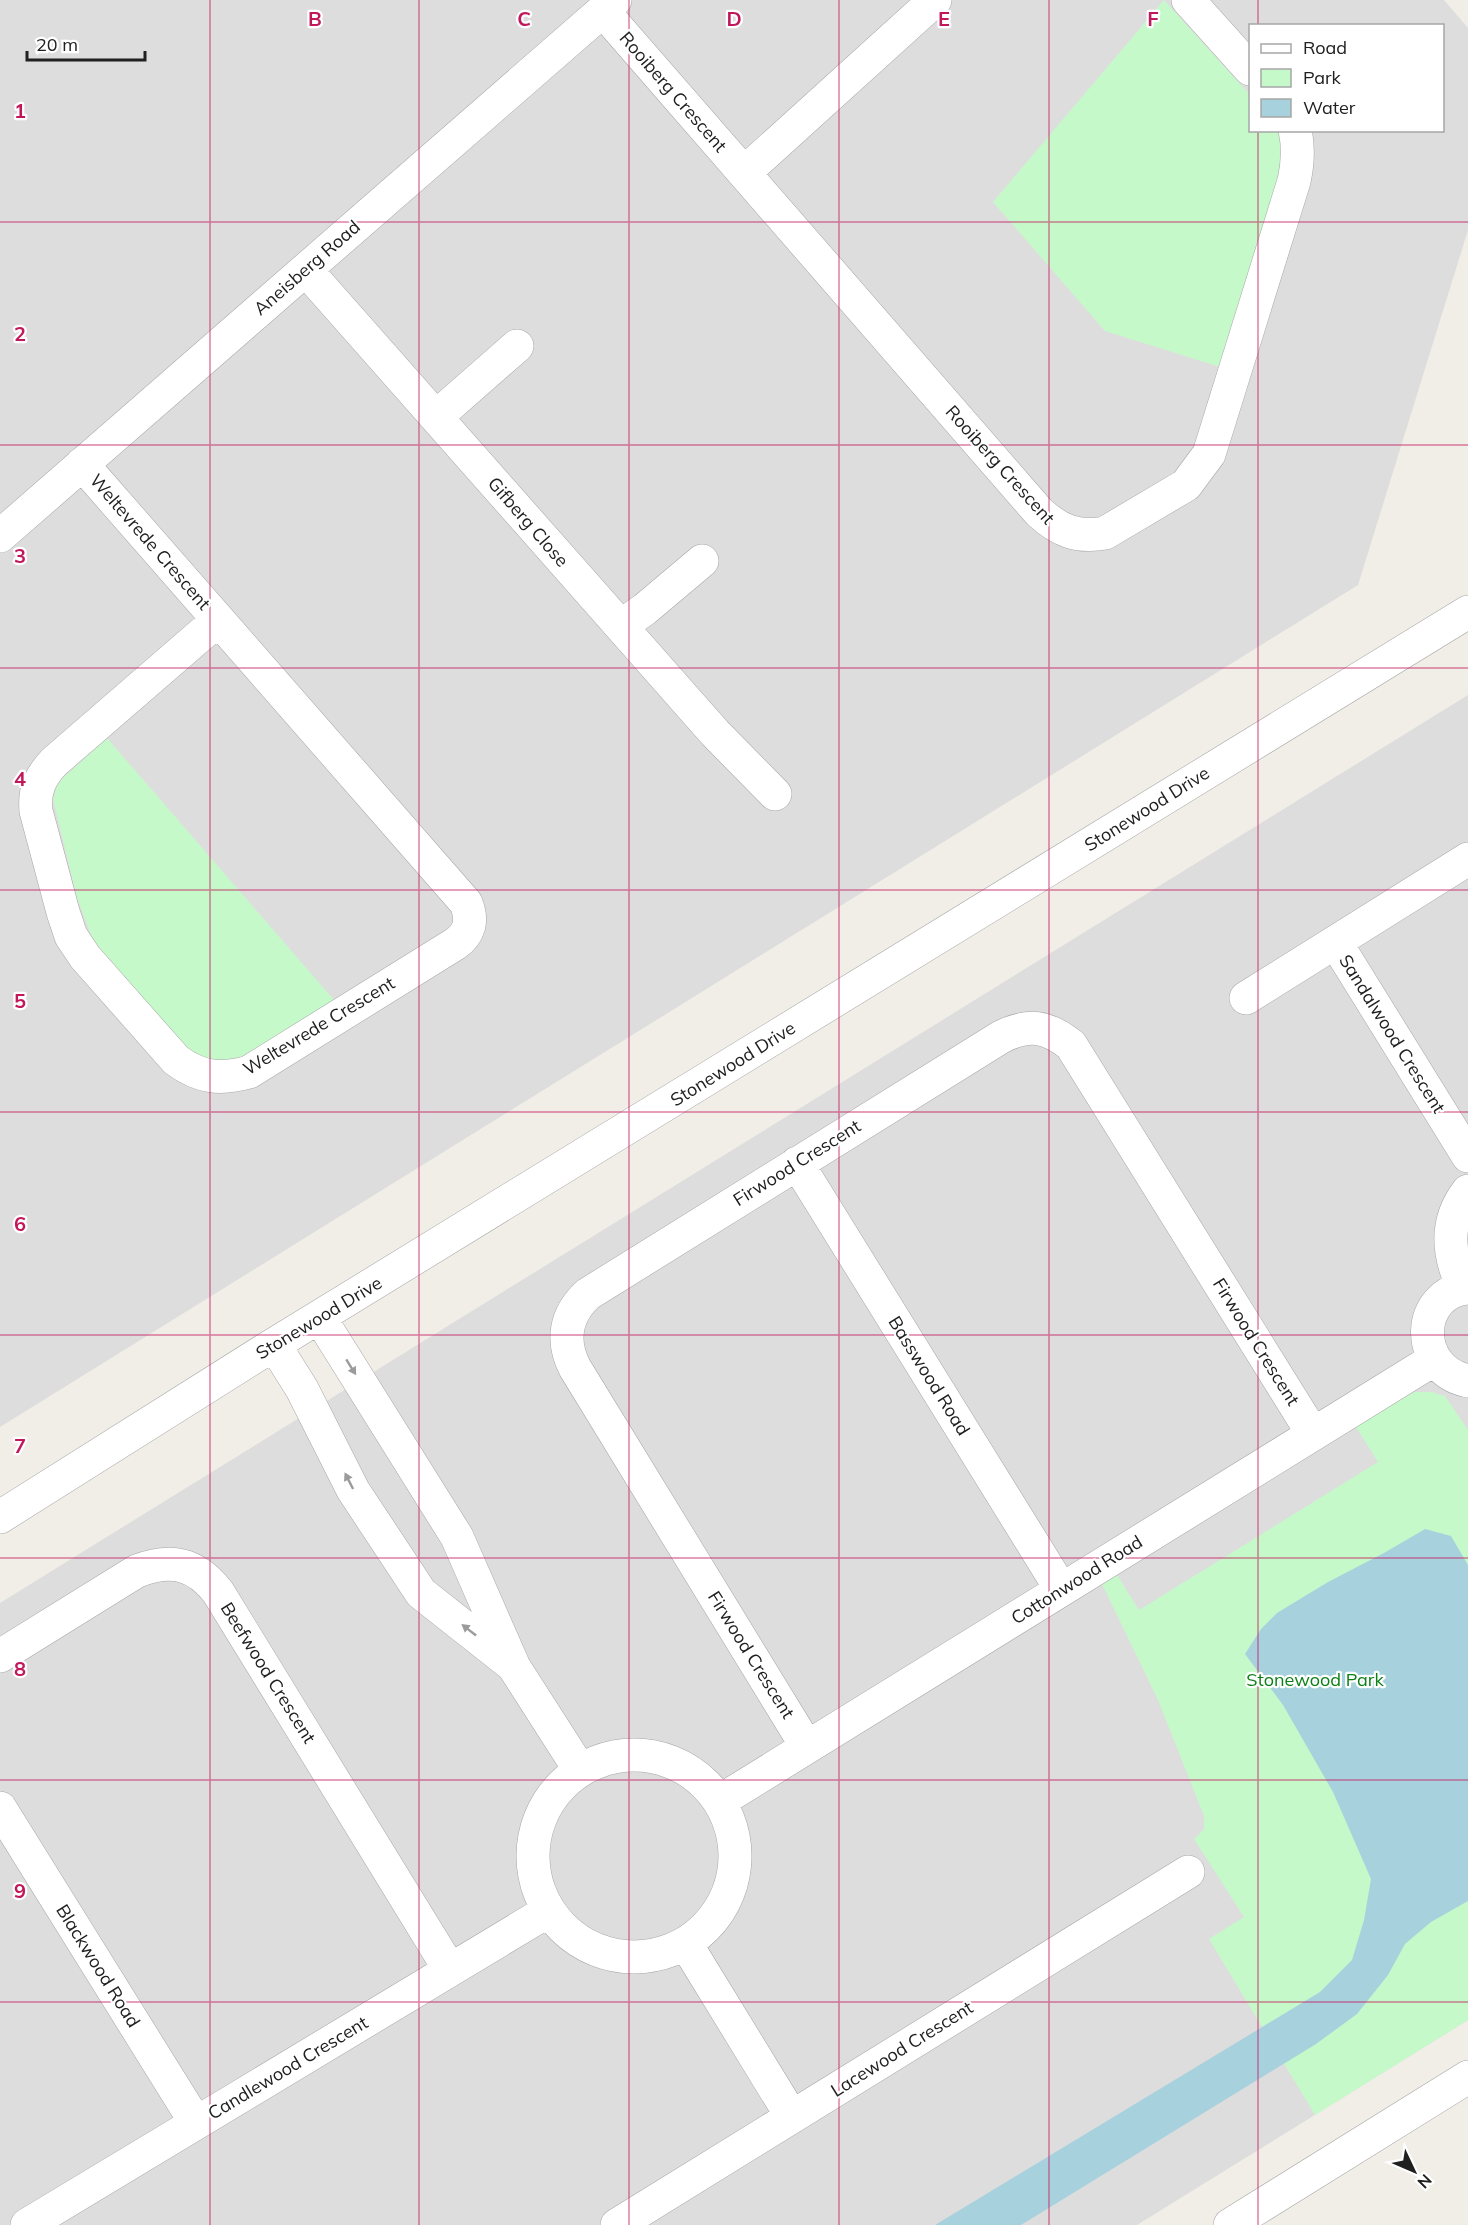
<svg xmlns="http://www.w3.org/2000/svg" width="1468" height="2225" font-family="Mulish,sans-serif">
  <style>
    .residential { fill: #dedddd; fill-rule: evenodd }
    .park { fill: #c5f9c9 }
    .water { fill: #a8d1de }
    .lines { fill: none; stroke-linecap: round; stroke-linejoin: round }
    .minor-casing { stroke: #a7a7a7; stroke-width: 34 }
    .minor { stroke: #fff; stroke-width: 33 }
    .oneway { fill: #9b9b9b }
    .grid { fill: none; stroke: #c2185b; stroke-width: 1.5; stroke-opacity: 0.55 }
    .labels { text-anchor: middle; stroke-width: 4.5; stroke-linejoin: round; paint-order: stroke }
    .street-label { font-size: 18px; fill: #202020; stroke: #fff }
    .park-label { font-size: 18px; fill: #0c8016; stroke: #fff }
    .grid-label { font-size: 20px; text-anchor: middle; font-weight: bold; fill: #c2185b; stroke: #fff; stroke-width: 4.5; stroke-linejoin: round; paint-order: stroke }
  </style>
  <rect width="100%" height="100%" fill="#f1ede7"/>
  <path class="residential" d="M 0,0 L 1444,0 L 1468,28 L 1468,230 L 1358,585 L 0,1427 ZM 1250,26 L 1442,26 L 1442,130 L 1250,130 Z
    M 1468,695 L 1468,2020 L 1137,2225 L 0,2225 L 0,1603 Z"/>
  <path class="park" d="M 1164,0 L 1250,95 L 1250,130 L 1278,131 L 1283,150 L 1282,166 L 1220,367 L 1105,331 L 993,202 Z
    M 107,738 L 334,1000 L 244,1056 C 218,1065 204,1061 183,1044 L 103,953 L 91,935 L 77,898 L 53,799 L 57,785 L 62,779 Z
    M 1413,1392 L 1432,1392 L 1445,1396 L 1468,1430 L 1468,2020 L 1315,2115 L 1209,1939 L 1244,1917 L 1194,1839 L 1204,1829 L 1204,1816 L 1158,1700 L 1102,1584 L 1117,1575 L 1139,1610 L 1378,1462 L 1356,1427 Z"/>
  <path class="water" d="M 1425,1529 L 1451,1536 L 1468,1565 L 1468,1901 L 1431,1922 L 1405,1944 L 1388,1975 L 1357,2014 L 1316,2044 L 1021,2225 L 935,2225 L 1320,1992 L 1352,1960 L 1364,1920 L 1371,1879 L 1333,1792 L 1283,1705 L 1245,1654 L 1261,1629 L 1277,1613 L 1328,1582 L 1384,1553 Z"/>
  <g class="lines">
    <g class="minor-casing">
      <path id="minor" d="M 1188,0 L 1250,69
        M 603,11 L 1039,512 C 1059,531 1078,538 1105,533 L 1186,485 L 1209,454 L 1294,181 C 1298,163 1299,148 1295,130
        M 744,173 L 935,0
        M 306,270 L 715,733 L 775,794
        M 436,417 L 517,346
        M 82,464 L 466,903 C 473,920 470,934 455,944 L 249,1072 C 221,1080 200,1078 176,1060 L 85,957 L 71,936 L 63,912 L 36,811 C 34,790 40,777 54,762 L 218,620
        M 0,536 L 615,0
        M 621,626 L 645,609 L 702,561
        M 1336,943 L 1468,1156
        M 1246,998 L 1468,859
        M 797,1163 L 1061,1589
        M 1463,1288 C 1448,1254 1444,1222 1468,1191
        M 1468,1288 C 1416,1292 1412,1369 1468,1381
        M 320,1318 L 457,1537 L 514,1667 L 580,1770
        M 275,1346 L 302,1389 L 353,1490 L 421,1593 L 511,1664
        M 0,1517 L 265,1350 L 1468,612
        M 0,1656 L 137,1571 C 171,1558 195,1563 218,1592 L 450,1970
        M 807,1747 L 575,1368 C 561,1341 565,1315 588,1294 L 1001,1037 C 1029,1023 1047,1026 1071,1045 L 1313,1434
        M533 1856a101 101 0 1 1 202 0a101 101 0 1 1-202 0Z
        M 720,1801 L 1433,1360
        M 0,1808 L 196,2123
        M 686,1944 L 792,2117
        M 27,2225 L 548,1911
        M 617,2225 L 1188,1872
        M 1230,2225 L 1468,2077"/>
    </g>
    <use href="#minor" class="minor"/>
  </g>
  <defs><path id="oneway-solid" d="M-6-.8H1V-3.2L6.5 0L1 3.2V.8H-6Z" transform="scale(1.5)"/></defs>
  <g class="oneway">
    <use href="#oneway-solid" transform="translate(351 1367) rotate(58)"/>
    <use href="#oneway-solid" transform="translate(349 1481) rotate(-117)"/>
    <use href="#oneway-solid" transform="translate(469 1630) rotate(-142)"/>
  </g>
  <path class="grid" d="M 210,0 L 210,2225M 419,0 L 419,2225M 629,0 L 629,2225M 839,0 L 839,2225M 1049,0 L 1049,2225M 1258,0 L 1258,26M 1258,130 L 1258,2225M 0,222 L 1468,222M 0,445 L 1468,445M 0,668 L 1468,668M 0,890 L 1468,890M 0,1112 L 1468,1112M 0,1335 L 1468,1335M 0,1558 L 1468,1558M 0,1780 L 1468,1780M 0,2002 L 1468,2002"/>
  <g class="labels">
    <g class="street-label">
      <text transform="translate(673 92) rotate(49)" y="6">Rooiberg Crescent</text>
      <text transform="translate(307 268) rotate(-41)" y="6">Aneisberg Road</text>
      <text transform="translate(1000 465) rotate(48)" y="6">Rooiberg Crescent</text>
      <text transform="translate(528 522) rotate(49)" y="6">Gifberg Close</text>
      <text transform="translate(150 542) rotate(49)" y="6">Weltevrede Crescent</text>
      <text transform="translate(1147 809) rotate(-32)" y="6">Stonewood Drive</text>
      <text transform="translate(319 1026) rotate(-31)" y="6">Weltevrede Crescent</text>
      <text transform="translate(1392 1034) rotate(58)" y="6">Sandalwood Crescent</text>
      <text transform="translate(733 1064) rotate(-32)" y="6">Stonewood Drive</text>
      <text transform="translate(797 1163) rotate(-32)" y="6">Firwood Crescent</text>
      <text transform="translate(319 1318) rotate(-31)" y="6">Stonewood Drive</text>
      <text transform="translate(1256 1342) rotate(58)" y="6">Firwood Crescent</text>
      <text transform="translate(929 1376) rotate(58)" y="6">Basswood Road</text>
      <text transform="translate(1077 1580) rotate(-32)" y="6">Cottonwood Road</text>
      <text transform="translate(751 1655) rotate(58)" y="6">Firwood Crescent</text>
      <text transform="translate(268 1673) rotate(58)" y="6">Beefwood Crescent</text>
      <text transform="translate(98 1966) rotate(58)" y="6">Blackwood Road</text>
      <text transform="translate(902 2049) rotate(-32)" y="6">Lacewood Crescent</text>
      <text transform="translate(288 2068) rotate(-31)" y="6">Candlewood Crescent</text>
    </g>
    <g class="park-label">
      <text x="1315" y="1686">Stonewood Park</text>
    </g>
  </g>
  <g class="grid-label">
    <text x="315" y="26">B</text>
    <text x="524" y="26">C</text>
    <text x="734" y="26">D</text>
    <text x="944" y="26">E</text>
    <text x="1153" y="26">F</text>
    <text x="20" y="118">1</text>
    <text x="20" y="341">2</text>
    <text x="20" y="563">3</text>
    <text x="20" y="786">4</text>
    <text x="20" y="1008">5</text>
    <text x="20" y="1231">6</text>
    <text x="20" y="1453">7</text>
    <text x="20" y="1676">8</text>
    <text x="20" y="1898">9</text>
  </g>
  <rect x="1249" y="24" width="195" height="108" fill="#ffffff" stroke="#a6a6a6" stroke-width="1.5"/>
  <rect x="1261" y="44" width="30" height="9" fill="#ffffff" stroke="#a6a6a6" stroke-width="1.5"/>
  <text x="1303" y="54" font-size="18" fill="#202020">Road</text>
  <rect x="1261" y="69" width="30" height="18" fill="#c5f9c9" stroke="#a6a6a6" stroke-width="1.5"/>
  <text x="1303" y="84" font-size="18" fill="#202020">Park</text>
  <rect x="1261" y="99" width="30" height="18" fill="#a8d1de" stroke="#a6a6a6" stroke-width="1.5"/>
  <text x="1303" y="114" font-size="18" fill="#202020">Water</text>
  <g transform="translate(1414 2171) rotate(134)" stroke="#ffffff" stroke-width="4.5" paint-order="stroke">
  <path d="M0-4.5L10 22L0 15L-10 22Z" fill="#202020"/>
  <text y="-9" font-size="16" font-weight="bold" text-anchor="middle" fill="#202020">N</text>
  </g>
  <path d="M27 51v9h118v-9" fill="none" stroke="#202020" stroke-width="3"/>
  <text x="36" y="51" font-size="18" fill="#202020" stroke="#ffffff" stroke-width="4.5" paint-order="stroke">20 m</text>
</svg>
